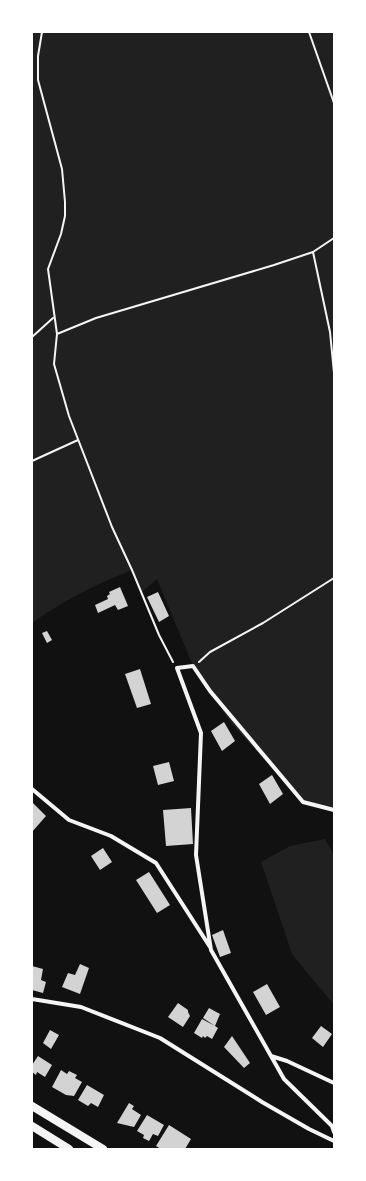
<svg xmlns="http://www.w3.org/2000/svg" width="366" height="1181" font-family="'DM Sans',sans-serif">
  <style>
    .green { fill: #202020 }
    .building { fill: #d3d3d3 }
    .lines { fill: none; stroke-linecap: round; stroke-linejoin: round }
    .path { stroke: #f5f5f5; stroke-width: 2 }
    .minor { stroke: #f5f5f5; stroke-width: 4 }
    .primary { stroke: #f5f5f5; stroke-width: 8 }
  </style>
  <rect width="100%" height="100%" fill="#111"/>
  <path class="green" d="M 32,32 L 334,32 L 334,810 L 303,802 L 231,723 L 193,666 L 157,579 L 141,593 L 132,570 C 97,584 62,601 32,623 Z
    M 325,839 L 334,855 L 334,1005 L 292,954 L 261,862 L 290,846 Z"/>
  <path class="building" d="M 120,587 L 128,606 L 118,610 L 115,605 L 98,613 L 95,605 L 108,599 L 107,596 L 110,594 L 109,592 Z
    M 158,592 L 169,616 L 159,622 L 147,597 Z
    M 47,631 L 52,640 L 47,643 L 42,633 Z
    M 140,669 L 151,704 L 137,708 L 125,674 Z
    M 224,722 L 235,741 L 222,751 L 211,731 Z
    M 169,762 L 174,781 L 158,785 L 153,766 Z
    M 272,775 L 283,794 L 270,804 L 259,784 Z
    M 32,802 L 46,816 L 32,832 Z
    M 191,808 L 193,844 L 166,846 L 163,810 Z
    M 103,848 L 112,862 L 100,870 L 91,856 Z
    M 149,872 L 170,905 L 157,913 L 136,880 Z
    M 223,930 L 231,953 L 220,957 L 212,935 Z
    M 80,964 L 89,968 L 80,994 L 62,987 L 68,973 L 75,975 Z
    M 32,966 L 43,969 L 41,980 L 46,982 L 43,993 L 32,990 Z
    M 267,984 L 280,1007 L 266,1015 L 253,992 Z
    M 178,1003 L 188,1010 L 188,1012 L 190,1016 L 183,1027 L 168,1017 Z
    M 209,1008 L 220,1014 L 215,1026 L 218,1028 L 212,1039 L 207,1036 L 205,1038 L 203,1036 L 202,1038 L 194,1033 L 202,1019 L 215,1026 L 203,1018 Z
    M 321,1026 L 332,1034 L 323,1047 L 312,1038 Z
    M 50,1030 L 59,1035 L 51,1049 L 43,1043 Z
    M 232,1036 L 250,1063 L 244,1068 L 224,1047 Z
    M 38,1056 L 52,1065 L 45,1077 L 37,1072 L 36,1075 L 32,1072 L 32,1065 Z
    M 61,1070 L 67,1074 L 69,1071 L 77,1075 L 75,1078 L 82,1082 L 74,1096 L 66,1095 L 52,1087 Z
    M 87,1085 L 104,1095 L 98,1107 L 91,1103 L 88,1106 L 78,1100 Z
    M 129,1103 L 134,1106 L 132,1109 L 141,1115 L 134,1127 L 117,1123 Z
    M 147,1115 L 164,1125 L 158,1136 L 153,1134 L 149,1141 L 143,1138 L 144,1135 L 137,1131 Z
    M 169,1125 L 191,1139 L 185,1149 L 161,1149 L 156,1146 Z"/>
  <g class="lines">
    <path class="path" d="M 42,32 L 38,56 L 38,80 L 62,169 L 65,202 L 65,216 L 61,234 L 48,269 L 57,334
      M 309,32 L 334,103
      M 313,252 L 330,332 L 334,373
      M 32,337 L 53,318
      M 32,461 L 78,440
      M 334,482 L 334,489
      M 173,662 L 159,635 L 132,570 L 112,527 L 69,416 L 54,364 L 57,334 L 96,318 L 274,265 L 313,252 L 334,238
      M 199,662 L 210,652 L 263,623 L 334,578"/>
    <path class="minor" d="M 32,789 L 69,820 L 111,836 L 156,863 L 210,947
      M 334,810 L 303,802 L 210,691 L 193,666 L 177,668 L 201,733 L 196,855 L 211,950 L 284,1079 L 332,1126 L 334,1132
      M 32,999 L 81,1007 L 160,1038 L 262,1102 L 309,1129 L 334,1141
      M 271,1056 L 287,1061 L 334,1083"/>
    <path class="primary" d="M 32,1106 L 103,1149
      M 32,1126 L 69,1149"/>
  </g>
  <rect width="366" height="1181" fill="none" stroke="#ffffff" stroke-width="66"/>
</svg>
